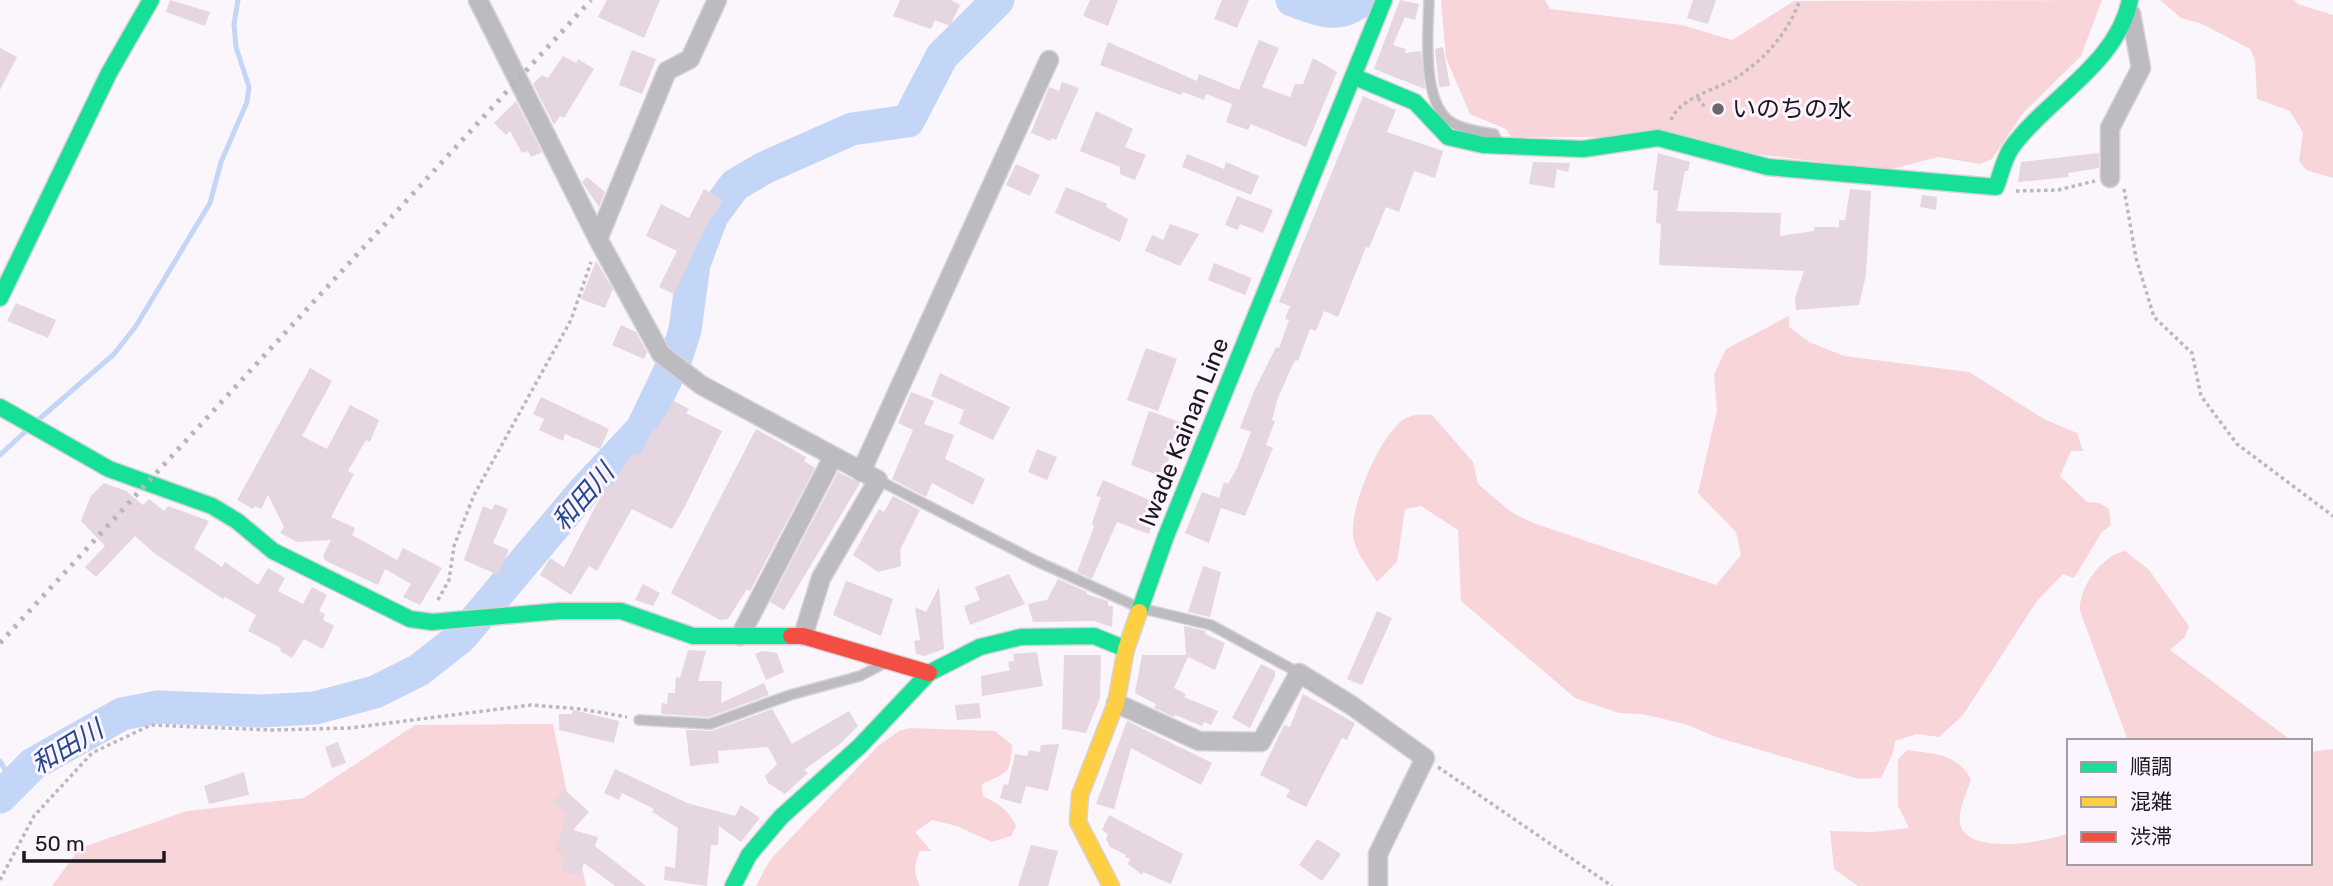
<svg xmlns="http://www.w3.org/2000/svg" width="2333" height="886" font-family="Rubik,'Noto Sans JP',sans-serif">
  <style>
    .green { fill: #f8d5d9 }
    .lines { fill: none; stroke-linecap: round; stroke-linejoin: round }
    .stream { stroke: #c4d6f8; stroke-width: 5 }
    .river { stroke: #c4d6f8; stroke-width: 33 }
    .building { fill: #e5d6df }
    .lane-casing { stroke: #d7d3d8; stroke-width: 12 }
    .street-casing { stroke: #d7d3d8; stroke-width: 21 }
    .fast-casing { stroke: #d7d3d8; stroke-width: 19 }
    .slow-casing { stroke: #d7d3d8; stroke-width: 19 }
    .jam-casing { stroke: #d7d3d8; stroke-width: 19 }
    .path { stroke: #bab8bb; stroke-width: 3.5; stroke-dasharray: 3.5 3.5; stroke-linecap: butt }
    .lane { stroke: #bcbbc0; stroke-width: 9 }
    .street { stroke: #bcbbc0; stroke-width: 18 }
    .fast { stroke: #16e098; stroke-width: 16 }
    .slow { stroke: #ffcf43; stroke-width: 16 }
    .jam { stroke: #f24e42; stroke-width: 16 }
    .rail { stroke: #b9b6bb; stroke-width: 5; stroke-dasharray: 3.5 7; stroke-linecap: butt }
    .poi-dot { fill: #6b656c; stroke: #fcf4fe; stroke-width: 2.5 }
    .labels { text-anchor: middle; stroke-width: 6; stroke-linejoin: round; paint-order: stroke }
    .poi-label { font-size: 24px; fill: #1d171f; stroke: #fcf4fe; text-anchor: start }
    .street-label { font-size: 24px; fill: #1d171f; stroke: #fcf4fe }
    .water-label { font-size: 26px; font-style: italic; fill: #23498b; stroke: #fcf4fe }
  </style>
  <rect width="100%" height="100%" fill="#fbf6fc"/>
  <path class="green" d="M 1441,0 L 1545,0 L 1550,9 L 1682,25 L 1732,40 L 1794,1 L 2102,0 L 2081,56 L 2023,113 L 1992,159 L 1980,164 L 1938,157 L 1887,170 L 1615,137 L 1511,137 L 1506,129 L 1470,114 L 1446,58 Z
    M 2160,0 L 2294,0 L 2298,4 L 2333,15 L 2333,178 L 2306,170 L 2299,161 L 2303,133 L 2290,111 L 2257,99 L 2255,60 L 2250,49 L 2202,24 L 2181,18 Z
    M 1789,316 L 1789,327 L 1809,342 L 1844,356 L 1969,372 L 2044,419 L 2077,433 L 2083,451 L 2071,451 L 2060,476 L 2087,502 L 2100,503 L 2109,509 L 2111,525 L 2102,532 L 2074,578 L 2063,574 L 2037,601 L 1963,715 L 1939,737 L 1917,734 L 1895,741 L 1893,753 L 1881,778 L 1859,779 L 1716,737 L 1685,724 L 1642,714 L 1619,713 L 1575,698 L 1461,601 L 1458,530 L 1421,506 L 1405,509 L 1397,562 L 1377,582 C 1368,567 1354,551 1353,534 C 1350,507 1381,431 1406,418 C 1414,414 1423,414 1432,415 L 1473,462 L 1478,484 L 1511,512 L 1533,523 L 1716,585 L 1741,555 L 1736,532 L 1698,493 L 1717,410 L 1714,375 L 1726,349 Z
    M 2125,551 L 2149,570 L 2189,626 L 2185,637 L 2170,650 L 2292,741 L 2128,741 L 2080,611 C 2078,588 2102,555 2125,551 Z
    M 553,724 L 586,886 L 52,886 L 80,848 L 187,811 L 304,798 L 415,725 Z
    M 910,728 L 995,731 L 1012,745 C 1011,774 1006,773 982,784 L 983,796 C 999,804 1008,809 1016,826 L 1011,836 L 992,842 L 957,826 L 932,820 L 915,832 L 931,851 L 920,851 C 914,865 913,872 920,886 L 756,886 L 770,860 L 879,745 L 899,731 Z
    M 2333,749 L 2333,886 L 1858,886 L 1834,869 L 1830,831 L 1873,832 L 1909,828 L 1898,806 L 1898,759 L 1907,750 C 1935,754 1956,753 1971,779 C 1967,793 1956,813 1961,827 C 1972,855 2048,842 2069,833 L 2069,863 L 2310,863 L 2310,752 Z"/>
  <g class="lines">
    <path class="stream" d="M 37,421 L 114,354 L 136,326 L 210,203 L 221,162 L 247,102 L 249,87 L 236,47 L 234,24 L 238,0
      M 0,455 L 27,430
      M 0,761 L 12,782"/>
    <path class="river" d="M 1292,0 C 1317,9 1338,20 1361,0
      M 0,797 L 33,764 L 122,714 L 158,707 L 262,711 L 315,708 L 375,692 L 419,670 L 461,637 L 583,492 L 642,429 L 676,358 L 685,330 L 694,264 L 712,216 L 735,185 L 764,168 L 852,129 L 908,121 L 942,56 L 998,0"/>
  </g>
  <path class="building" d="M 170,0 L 210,12 L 205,26 L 166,12 Z
    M 607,0 L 660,0 L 644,38 L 598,17 Z
    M 900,0 L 951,0 L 960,5 L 950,26 L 935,20 L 931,29 L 893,16 Z
    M 1090,0 L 1118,0 L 1108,26 L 1083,16 Z
    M 1222,0 L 1249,0 L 1237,28 L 1214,19 Z
    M 1400,0 L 1419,4 L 1415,20 L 1405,17 L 1393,45 L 1406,49 L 1405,53 L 1421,51 L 1425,89 L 1374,69 Z
    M 1693,0 L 1716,0 L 1708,24 L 1687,18 Z
    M 1259,40 L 1279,48 L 1262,87 L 1290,97 L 1295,84 L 1303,84 L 1313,58 L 1337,72 L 1306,147 L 1251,124 L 1248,130 L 1226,122 L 1232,104 L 1206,94 L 1204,100 L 1183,92 L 1181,95 L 1100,65 L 1108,42 L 1197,81 L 1199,74 L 1239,90 Z
    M 1443,47 L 1450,86 L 1439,87 L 1435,49 Z
    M 0,48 L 17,57 L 0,90 Z
    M 632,50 L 656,59 L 642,94 L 619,85 Z
    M 563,56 L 576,63 L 578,59 L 594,69 L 564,118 L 560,116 L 554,125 L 533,84 L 542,75 L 548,78 Z
    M 1062,82 L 1079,88 L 1056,140 L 1052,138 L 1050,141 L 1031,133 L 1049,87 L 1059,91 Z
    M 1363,96 L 1396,110 L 1387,132 L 1443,151 L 1435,178 L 1414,171 L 1399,212 L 1386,207 L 1369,248 L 1366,247 L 1338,317 L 1324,311 L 1316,331 L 1310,329 L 1298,361 L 1296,360 L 1292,366 L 1278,398 L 1272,420 L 1275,421 L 1266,445 L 1273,448 L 1245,516 L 1221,508 L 1209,543 L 1185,533 L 1202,492 L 1219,498 L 1224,482 L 1228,484 L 1237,468 L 1251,432 L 1240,428 L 1255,389 L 1276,347 L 1279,348 L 1289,320 L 1285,319 L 1290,306 L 1279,302 Z
    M 516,101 L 542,152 L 531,157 L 528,151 L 522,153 L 510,131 L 506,135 L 494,123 Z
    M 1096,111 L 1133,129 L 1125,147 L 1146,155 L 1135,180 L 1120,174 L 1120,167 L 1080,151 Z
    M 1658,153 L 1690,162 L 1688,171 L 1685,171 L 1677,211 L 1781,213 L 1780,236 L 1814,231 L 1814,227 L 1839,227 L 1839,220 L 1845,220 L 1850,189 L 1871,191 L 1866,275 L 1859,305 L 1796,310 L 1795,298 L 1804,271 L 1659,265 L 1661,224 L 1656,223 L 1658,191 L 1653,190 Z
    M 2099,153 L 2099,168 L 2068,173 L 2069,177 L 2018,182 L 2021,162 Z
    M 1187,154 L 1224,169 L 1226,162 L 1259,176 L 1251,195 L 1182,167 Z
    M 1533,162 L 1570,163 L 1568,172 L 1557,169 L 1554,188 L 1529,184 Z
    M 1016,164 L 1040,175 L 1030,196 L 1006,185 Z
    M 587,177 L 605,192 L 599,207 L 582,182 Z
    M 1066,187 L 1107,204 L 1106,207 L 1128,219 L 1120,242 L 1055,213 Z
    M 704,189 L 723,201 L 707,224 L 674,294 L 659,287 L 677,251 L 646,236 L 661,204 L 689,218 Z
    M 1922,195 L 1937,197 L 1936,210 L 1920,207 Z
    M 1237,196 L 1273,210 L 1263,233 L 1240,224 L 1238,230 L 1225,225 Z
    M 1170,224 L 1199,234 L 1180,266 L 1145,251 L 1152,235 L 1163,240 Z
    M 596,261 L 613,289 L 605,308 L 581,299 Z
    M 1214,263 L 1252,278 L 1245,295 L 1208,280 Z
    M 16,303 L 56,320 L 48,338 L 7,321 Z
    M 621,325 L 636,332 L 647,352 L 644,359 L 612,345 Z
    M 1146,348 L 1177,359 L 1158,411 L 1127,400 Z
    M 310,368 L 332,381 L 302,436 L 327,449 L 350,405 L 379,420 L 370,442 L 366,440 L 348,471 L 354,474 L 331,517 L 355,528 L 352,535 L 397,560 L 403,548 L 442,568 L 420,605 L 403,597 L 411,584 L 385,569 L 378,585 L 326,561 L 323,556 L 331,540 L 297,542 L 280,533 L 284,527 L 268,495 L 261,509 L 255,506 L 253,509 L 237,500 Z
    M 940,373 L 1010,407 L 993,440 L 959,424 L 964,410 L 931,396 Z
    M 911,392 L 934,401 L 924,424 L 954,435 L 945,459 L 985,479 L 973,505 L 932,483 L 926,497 L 892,479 L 913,430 L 898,423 Z
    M 541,397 L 609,429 L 600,449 L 565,434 L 563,441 L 539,430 L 544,419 L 533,414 Z
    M 674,401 L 689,409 L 686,413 L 722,431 L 685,506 L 672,529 L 632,509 L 597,571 L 589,566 L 571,595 L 540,575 L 550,558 L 564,567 L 606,486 L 610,488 L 633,453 L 639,456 L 654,427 L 657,428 Z
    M 1149,411 L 1180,422 L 1167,465 L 1165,464 L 1160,476 L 1131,465 Z
    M 756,429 L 806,457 L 804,461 L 815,468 L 750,591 L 747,589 L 728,619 L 720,620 L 671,593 Z
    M 1037,449 L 1057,457 L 1047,480 L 1028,472 Z
    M 838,472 L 860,483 L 784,610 L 770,602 Z
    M 1103,480 L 1161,505 L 1149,534 L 1117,522 L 1092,579 L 1077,572 L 1094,527 L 1092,523 L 1101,497 L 1096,496 Z
    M 104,483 L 126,491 L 143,505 L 149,499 L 164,511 L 168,506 L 209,521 L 194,548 L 222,567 L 225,562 L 258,585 L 268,568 L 285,578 L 278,591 L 303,604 L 312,587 L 327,595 L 319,611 L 325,614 L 323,620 L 334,626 L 323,649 L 304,639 L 292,658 L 280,651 L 281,648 L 248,631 L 256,615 L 225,597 L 223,599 L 154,553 L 135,536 L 96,577 L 85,567 L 105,546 L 81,521 L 91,496 Z
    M 893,496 L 920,510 L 900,550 L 901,566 L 878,572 L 853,555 L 879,509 L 884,512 Z
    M 495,504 L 508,509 L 493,543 L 509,550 L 498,575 L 464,560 L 483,506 L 492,510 Z
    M 1203,566 L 1221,572 L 1210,617 L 1188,612 Z
    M 1009,574 L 1025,604 L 970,625 L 964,606 L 980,600 L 975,587 Z
    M 1058,579 L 1087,592 L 1086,594 L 1108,601 L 1108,606 L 1113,606 L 1112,627 L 1094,621 L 1033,622 L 1028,604 L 1047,600 Z
    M 846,581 L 893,599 L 881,636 L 833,615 Z
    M 643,584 L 660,593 L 653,606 L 635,600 Z
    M 939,587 L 944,649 L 924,656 L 916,654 L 914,641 L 920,640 L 915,607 L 926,612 Z
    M 1377,611 L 1392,618 L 1362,685 L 1347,679 Z
    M 1184,626 L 1206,631 L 1205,634 L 1225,643 L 1215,670 L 1188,657 L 1174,688 L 1186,694 L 1184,697 L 1218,711 L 1211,725 L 1204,722 L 1202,726 L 1175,715 L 1174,717 L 1154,708 L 1156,704 L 1135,693 L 1142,655 L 1186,655 Z
    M 688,650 L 706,651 L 698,681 L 722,681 L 721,703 L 764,683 L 769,695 L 709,717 L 661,714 L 662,703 L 667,704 L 668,693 L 675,693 L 676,677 L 680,678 Z
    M 762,651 L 777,653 L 784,672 L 766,680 L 755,654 Z
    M 1037,652 L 1043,686 L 982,696 L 981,676 L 1010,670 L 1008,662 L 1014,661 L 1013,654 Z
    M 1064,655 L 1101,655 L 1100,698 L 1086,733 L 1062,729 Z
    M 1261,664 L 1275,671 L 1275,676 L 1250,728 L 1232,718 Z
    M 1303,694 L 1355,723 L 1347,740 L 1342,738 L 1306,807 L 1286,797 L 1290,790 L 1260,775 L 1284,725 L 1290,727 Z
    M 979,703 L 981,718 L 957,720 L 955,705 Z
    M 772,709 L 792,744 L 849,711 L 858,726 L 840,744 L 804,770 L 808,773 L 785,794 L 768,783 L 765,776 L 777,764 L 768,747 L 718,751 L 719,763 L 690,766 L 686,730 L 712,731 Z
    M 573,710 L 619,721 L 614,743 L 559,730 L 559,714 L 572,714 Z
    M 1127,721 L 1212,763 L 1201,785 L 1131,748 L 1114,809 L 1096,804 Z
    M 338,742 L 346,763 L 332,768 L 325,747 Z
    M 1059,744 L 1048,791 L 1026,786 L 1021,804 L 1000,798 L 1004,784 L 1008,785 L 1015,754 L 1027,756 L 1029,750 L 1040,752 L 1041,745 Z
    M 615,769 L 687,803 L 735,816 L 741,805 L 760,818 L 741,842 L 719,826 L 718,845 L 711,845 L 707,886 L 664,880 L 665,866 L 675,868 L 678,828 L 652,812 L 654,809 L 622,793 L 619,800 L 604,793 Z
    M 244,772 L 249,795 L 209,804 L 204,786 Z
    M 564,789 L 589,812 L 573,830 L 598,837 L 595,846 L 646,886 L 615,886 L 584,863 L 580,876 L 562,871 L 563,853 L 555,851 L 566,814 L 553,802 Z
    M 1109,815 L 1183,854 L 1171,884 L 1143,872 L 1142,875 L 1128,864 L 1130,859 L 1125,857 L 1126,855 L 1110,847 L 1106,839 L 1108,834 L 1102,830 Z
    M 1317,839 L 1341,854 L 1322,881 L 1299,865 Z
    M 1031,845 L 1058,851 L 1048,886 L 1018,886 Z"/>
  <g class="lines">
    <g class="lane-casing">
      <path id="lane" d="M 1429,0 C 1428,31 1422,96 1447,119 C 1458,129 1481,132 1494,134 L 1496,138
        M 878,480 L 1034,560 L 1140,608 L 1211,625 L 1299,673
        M 639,720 L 710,724 L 790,695 L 860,676 L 883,664"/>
    </g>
    <g class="street-casing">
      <path id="street" d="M 478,0 L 598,239 L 661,354 L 701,385 L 878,480 L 821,578 L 803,636
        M 2110,178 L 2110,128 L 2141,68 L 2131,14
        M 598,239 L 667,71 L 690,59 L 717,0
        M 861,472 L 1049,60
        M 740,636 L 833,457
        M 1116,703 L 1199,741 L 1261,742 L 1299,673 L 1351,705 L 1425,758 L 1378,854 L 1378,886"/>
    </g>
    <g class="fast-casing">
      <path id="fast" d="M 1355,77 L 1415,102 L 1448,137 L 1483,145 L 1583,149 L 1658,138 L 1768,167 L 1996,187 C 2001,174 2004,158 2012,147 C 2049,97 2117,64 2130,0
        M 0,298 L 109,73 L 151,0
        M 0,407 L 109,469 L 212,506 L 237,521 L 273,551 L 410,619 L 432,622 L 560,611 L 621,611 L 693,636 L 791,636
        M 1139,612 L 1166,536 L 1384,0
        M 733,886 L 749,855 L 781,817 L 860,746 L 929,673 L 980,647 L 1021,637 L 1094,636 L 1126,649"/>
    </g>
    <g class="slow-casing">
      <path id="slow" d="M 1111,886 L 1078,822 L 1080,795 L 1116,703 L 1126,649 L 1139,612"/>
    </g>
    <g class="jam-casing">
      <path id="jam" d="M 791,636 L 803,636 L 929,673"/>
    </g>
    <path class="path" d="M 1698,98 L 1705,107
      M 1671,120 C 1680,97 1719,89 1739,76 C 1768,56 1788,32 1800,0
      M 2124,189 L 2136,258 L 2154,317 L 2192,353 L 2201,396 L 2237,444 L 2333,516
      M 2016,191 L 2058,190 L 2095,181
      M 438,600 L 449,580 L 454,546 L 474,495 L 571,320 L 591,262
      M 1438,767 L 1612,886
      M 0,880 L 34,816 L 92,753 L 151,725 L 271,730 L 350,728 L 531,705 L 581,709 L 627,717"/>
    <use href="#lane" class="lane"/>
    <use href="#street" class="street"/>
    <use href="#fast" class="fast"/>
    <use href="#slow" class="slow"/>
    <use href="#jam" class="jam"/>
    <path class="rail" d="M 0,643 L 591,0"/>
  </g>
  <circle class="poi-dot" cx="1718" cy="109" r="7"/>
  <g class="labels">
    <g class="poi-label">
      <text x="1732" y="117">いのちの水</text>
    </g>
    <g class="street-label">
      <text transform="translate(1184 432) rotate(-68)" y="8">Iwade Kainan Line</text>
    </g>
    <g class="water-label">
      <text transform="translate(583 497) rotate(-49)" y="9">和田川</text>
      <text transform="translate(67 747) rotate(-31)" y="9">和田川</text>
    </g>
  </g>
  <rect x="2067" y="739" width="245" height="126" fill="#fcf4fe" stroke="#a39ca5" stroke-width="2"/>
  <rect x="2081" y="762" width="35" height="10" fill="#16e098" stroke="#a39ca5" stroke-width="2"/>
  <text x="2130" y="774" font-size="21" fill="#1d171f">順調</text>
  <rect x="2081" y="797" width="35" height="10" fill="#ffcf43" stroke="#a39ca5" stroke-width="2"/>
  <text x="2130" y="809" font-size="21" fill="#1d171f">混雑</text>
  <rect x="2081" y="832" width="35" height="10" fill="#f24e42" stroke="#a39ca5" stroke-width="2"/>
  <text x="2130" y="844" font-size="21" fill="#1d171f">渋滞</text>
  <path d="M24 851v10h140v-10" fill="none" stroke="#1d171f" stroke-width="3.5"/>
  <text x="35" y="851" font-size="21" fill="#1d171f" stroke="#fcf4fe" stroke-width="5" paint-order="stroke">50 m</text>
</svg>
